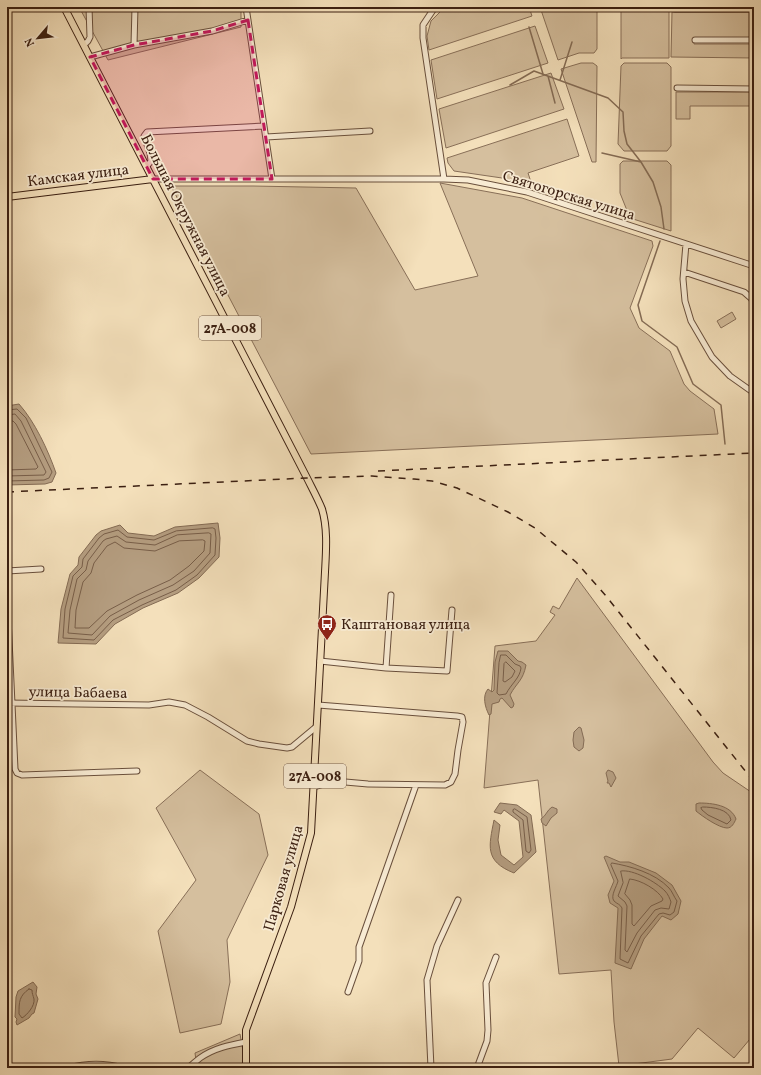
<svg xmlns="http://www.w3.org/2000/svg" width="761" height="1075" font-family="Vollkorn,serif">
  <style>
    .green { fill: #d5bf9e; stroke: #886f58 }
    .water { fill: #b59e81; stroke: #846b54 }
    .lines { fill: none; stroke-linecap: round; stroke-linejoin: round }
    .shore { stroke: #785e49; stroke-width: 1 }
    .stream { stroke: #846b54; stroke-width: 1.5 }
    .minor-casing { stroke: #694f3c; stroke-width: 7 }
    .major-casing { stroke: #3b1f11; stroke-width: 8 }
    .minor { stroke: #f8ebd3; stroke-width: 5 }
    .major { stroke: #f4e0bb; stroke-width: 6 }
    .rail { stroke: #3b1f11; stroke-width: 1.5; stroke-dasharray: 7 7; stroke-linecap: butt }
    .marked { fill: #c2185b; fill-opacity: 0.2; stroke: #c2185b; stroke-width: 3; stroke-dasharray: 8 5; stroke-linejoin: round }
    .labels { text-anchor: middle; stroke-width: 3.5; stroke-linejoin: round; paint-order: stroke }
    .shield { fill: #f8ebd3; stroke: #745c4b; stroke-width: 1 }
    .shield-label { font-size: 14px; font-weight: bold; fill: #3b1f11 }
    .street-label { font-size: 15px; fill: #3b1f11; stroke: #f8ebd3 }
    .poi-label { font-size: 15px; fill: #3b1f11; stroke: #f8ebd3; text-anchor: start }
  </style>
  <rect width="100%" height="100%" fill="#f4e0bb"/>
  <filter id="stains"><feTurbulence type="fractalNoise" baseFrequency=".005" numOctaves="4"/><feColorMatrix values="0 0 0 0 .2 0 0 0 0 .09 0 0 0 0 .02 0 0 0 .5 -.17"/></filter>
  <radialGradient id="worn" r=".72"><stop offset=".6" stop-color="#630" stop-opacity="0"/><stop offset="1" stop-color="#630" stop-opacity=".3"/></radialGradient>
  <path class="green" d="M 79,7 L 241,7 L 241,27 L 108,60 Z
    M 445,7 L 529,7 L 532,16 L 429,50 L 427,36 L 431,21 Z
    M 540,7 L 597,7 L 597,49 L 594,53 L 579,53 L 558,60 Z
    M 621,7 L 669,7 L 669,58 L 622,58 L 621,59 Z
    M 672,12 L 754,12 L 754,38 L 694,38 L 694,44 L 754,44 L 754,58 L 671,57 Z
    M 535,26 L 548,63 L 437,99 L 431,60 Z
    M 581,63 L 593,63 L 597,66 L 596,162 L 592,162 L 561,69 Z
    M 624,63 L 667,63 L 671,67 L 671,146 L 667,151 L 624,151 L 618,144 L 621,66 Z
    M 551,73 L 564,109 L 446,148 L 439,109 Z
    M 676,92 L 754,92 L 754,106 L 690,106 L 690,119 L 676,119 Z
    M 567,119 L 579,156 L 528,173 L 532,185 L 502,178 L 454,171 L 448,163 L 447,158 Z
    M 623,161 L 667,161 L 671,165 L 671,231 L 630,218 L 620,193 L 620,164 Z
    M 440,183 L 522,198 L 652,241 L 653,246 L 630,308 L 639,328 L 670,351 L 684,384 L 690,391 L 714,409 L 718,434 L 311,454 L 171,186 L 253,186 L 356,188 L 415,290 L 478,276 Z
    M 732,312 L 736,319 L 721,328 L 717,321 Z
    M 577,578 L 713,762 L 723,773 L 751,792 L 754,796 L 754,1042 L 750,1039 L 734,1058 L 698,1028 L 672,1059 L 619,1066 L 614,1022 L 611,970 L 559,974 L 538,780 L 484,788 L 495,646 L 536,641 L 555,615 L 550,612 L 553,606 L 559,609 Z
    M 200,770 L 259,814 L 268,855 L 227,940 L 230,982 L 221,1024 L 180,1033 L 158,931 L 196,880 L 156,808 Z
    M 240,1034 L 246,1068 L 197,1068 L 195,1053 Z"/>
  <path class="water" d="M 19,404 C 35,422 48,450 56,473 L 52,482 L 45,484 L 7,485 L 7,406 Z
    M 218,523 L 220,538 L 219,557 L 199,578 L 178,593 L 143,608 L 115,624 L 96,644 L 58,643 L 61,609 L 70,574 L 78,565 L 79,557 L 96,535 L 101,531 L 120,525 L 128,533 L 154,536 L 175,527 Z
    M 498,651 L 508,651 L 518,661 L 522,662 L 526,665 C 523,681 517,682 510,695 L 514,704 L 513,707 L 511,708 L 502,698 L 500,699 L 499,702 L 492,704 L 491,714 L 489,715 C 485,707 482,696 488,689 L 492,692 L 494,690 L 495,662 Z
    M 579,727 L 581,728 L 584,740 L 583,748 L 579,751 L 574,747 L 573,740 L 574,732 Z
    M 608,770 L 613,772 L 616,778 L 611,787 L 609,783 L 607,783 L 608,781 L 606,773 Z
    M 500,803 L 517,805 L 531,815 L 536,852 L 514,873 C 484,861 489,846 494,820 L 500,825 L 498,840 L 501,855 L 514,865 L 523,857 L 519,821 L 504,810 L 501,814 L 494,812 Z
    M 699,803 C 712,803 731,805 736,819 C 734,823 732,828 727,828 C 719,828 702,816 696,811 L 696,804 Z
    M 552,807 L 557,809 L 557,813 L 551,818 L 546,826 L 542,823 L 541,819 C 546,816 547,810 552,807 Z
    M 606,856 L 620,862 L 629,862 L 656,873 L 672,885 L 681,901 L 678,914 L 671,920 L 662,916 L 644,939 L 631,969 L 615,963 L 618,908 L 610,903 L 608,895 L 614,881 L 604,857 Z
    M 33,982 L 37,987 L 36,994 L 38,999 L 34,1013 L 32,1014 L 29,1018 L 17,1025 L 16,1022 L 17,1019 L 15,1017 L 16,997 L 18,991 Z"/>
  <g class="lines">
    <path class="shore" d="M 7,410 L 17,409 L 26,418 L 52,472 L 49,478 L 44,480 L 7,481
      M 7,415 L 15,414 L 21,421 L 46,472 L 44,475 L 7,476
      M 7,421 L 13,421 L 16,424 L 38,467 L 36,469 L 7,470
      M 213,528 L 215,529 L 216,538 L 215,555 L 197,575 L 176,590 L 142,605 L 113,620 L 94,640 L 63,638 L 65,609 L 73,576 L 82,567 L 83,559 L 99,538 L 104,534 L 118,530 L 127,537 L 154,540 L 176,531 Z
      M 209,533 L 211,534 L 210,553 L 194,571 L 173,585 L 139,600 L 110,616 L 92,635 L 68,633 L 70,610 L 77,579 L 86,570 L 88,561 L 103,541 L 106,539 L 117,536 L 126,542 L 155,545 L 177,535 Z
      M 203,540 L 205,541 L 204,551 L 189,566 L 170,580 L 137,595 L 107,611 L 89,628 L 75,628 L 76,610 L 83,582 L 91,573 L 94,563 L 107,546 L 115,542 L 124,548 L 155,551 L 179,541 Z
      M 501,655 L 506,655 L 515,664 L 520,666 L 521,668 C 520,678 511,684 506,694 L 499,695 L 497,693 L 499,663 Z
      M 506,662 L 515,671 L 512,677 L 505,682 L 503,681 L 504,664 Z
      M 703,807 C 712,807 729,809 731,820 L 727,824 L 708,815 L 702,810 L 701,808 Z
      M 515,809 L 527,817 L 531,850 L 529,853 L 526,851 L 523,820 L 513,812 L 513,810 Z
      M 612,863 C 630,866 655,873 669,888 C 672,891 674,897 677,901 L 674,912 L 670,915 L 663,913 L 659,914 L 641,936 L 628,963 L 620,959 L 622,908 C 620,904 617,904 614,901 C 610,896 617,886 618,881 L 611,865 Z
      M 621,871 C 633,869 656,882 665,891 C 668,894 670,899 671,902 L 669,909 L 661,908 L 655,910 L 637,933 L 627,952 L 625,950 L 627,906 L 625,902 L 618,896 L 623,883 Z
      M 630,879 C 641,880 658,890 663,899 L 662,901 L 651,906 L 634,926 L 632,924 L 632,905 L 630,900 L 625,894 Z
      M 29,989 L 32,990 C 32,994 33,995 34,999 C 35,1006 27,1015 22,1018 L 19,1014 C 19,1002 19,996 29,989 Z"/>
    <path class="stream" d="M 529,27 L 543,74
      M 548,76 L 555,103
      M 560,80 L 572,42
      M 510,85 L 534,71 L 608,98 L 623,112 L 624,131 L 627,144 L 641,162 L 653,182 L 661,207 L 664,229
      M 602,153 L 641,162
      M 660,241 L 638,305 L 642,321 L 677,347 L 693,384 L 721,405 L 725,444"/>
    <g class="minor-casing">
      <path id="minor" d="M 135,7 L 134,45 L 212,31 L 248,20
        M 246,7 L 272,179
        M 435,7 L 423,25 L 423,38 L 444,179
        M 675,9 L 754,9
        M 695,40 L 754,40
        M 84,45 L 88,41 L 90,37 L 89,7
        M 90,57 L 134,45
        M 677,88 L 754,89
        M 266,137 L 370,131
        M 147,166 L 151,161 L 150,153 L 144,136 L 147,132 L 264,126
        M 153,179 L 444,179 L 468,180 L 527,192 L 754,266
        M 686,244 L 683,279 L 685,301 L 691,321 L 712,357 L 730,376 L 754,393
        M 684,272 L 744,292 L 752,299 L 753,305 L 754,351
        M 753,405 L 754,398
        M 7,571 L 41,569
        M 7,596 L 15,769 L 17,773 L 22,775 L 137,771
        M 320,661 L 386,668 L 447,671 L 452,610
        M 386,668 L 391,595
        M 7,703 L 149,705 L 169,702 L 185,705 L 208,717 L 247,741 L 259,744 L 287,748 L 292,747 L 316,727
        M 314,787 L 334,781 L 368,784 L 445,785 L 451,782 L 455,774 L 458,750 L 463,722 L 462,717 L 457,716 L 318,705
        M 348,992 L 359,961 L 359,947 L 416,785
        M 68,1068 C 87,1063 105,1063 124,1068
        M 188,1068 C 192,1065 196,1061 200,1058 C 214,1048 230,1045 246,1042
        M 431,1068 L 427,980 L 437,946 L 458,900
        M 477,1068 L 487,1041 L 488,1030 L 486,983 L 496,957"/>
    </g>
    <g class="major-casing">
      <path id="major" d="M 64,7 L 307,478 C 312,488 318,499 322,509 C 328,529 326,552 325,572 L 311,833 L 291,907 L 246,1030 L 246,1068
        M 7,197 L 153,179"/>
    </g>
    <use href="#minor" class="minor"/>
    <use href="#major" class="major"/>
    <path class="rail" d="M 378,471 L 754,453
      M 7,492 L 307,478 L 372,476 L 414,479 L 432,481 L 457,488 L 508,512 L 535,528 L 576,562 L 606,596 L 754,782"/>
  </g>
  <path class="marked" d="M 248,20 L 272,179 L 153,179 L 90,57 L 134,45 L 212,31 Z"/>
  <defs>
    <g id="bus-pin" transform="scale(1)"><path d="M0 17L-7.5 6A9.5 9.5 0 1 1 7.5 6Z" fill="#8f2418" stroke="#f8ebd3"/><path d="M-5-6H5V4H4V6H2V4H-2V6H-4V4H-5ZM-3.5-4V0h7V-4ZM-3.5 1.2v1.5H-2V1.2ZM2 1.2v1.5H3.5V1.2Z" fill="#fff"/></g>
  </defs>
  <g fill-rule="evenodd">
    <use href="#bus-pin" x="327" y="624"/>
  </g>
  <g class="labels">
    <g class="shield">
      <rect x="199" y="316" width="62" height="24" rx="3"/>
      <rect x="284" y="764" width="62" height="24" rx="3"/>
    </g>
    <g class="shield-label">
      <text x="230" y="333">27А-008</text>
      <text x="315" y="781">27А-008</text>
    </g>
    <g class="street-label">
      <text transform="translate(78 175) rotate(-7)" y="5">Камская улица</text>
      <text transform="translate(569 195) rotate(17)" y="5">Святогорская улица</text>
      <text transform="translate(186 215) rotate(63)" y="5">Большая Окружная улица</text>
      <text transform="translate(78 692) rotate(1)" y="5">улица Бабаева</text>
      <text transform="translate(283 878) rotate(-74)" y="5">Парковая улица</text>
    </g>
    <g class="poi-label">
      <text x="341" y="629">Каштановая улица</text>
    </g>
  </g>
  <rect width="761" height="1075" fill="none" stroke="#f4e0bb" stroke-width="24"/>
  <rect x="8" y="8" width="745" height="1059" fill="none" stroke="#3b1f11" stroke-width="2"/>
  <rect x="12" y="12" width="737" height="1051" fill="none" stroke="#3b1f11"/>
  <g transform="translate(38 38) rotate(242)" stroke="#f8ebd3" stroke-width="3" paint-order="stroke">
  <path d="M0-3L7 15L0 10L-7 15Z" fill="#3b1f11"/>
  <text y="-6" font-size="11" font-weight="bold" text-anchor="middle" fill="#3b1f11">N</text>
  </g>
  <rect width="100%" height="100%" filter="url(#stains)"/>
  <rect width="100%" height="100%" fill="url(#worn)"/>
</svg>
